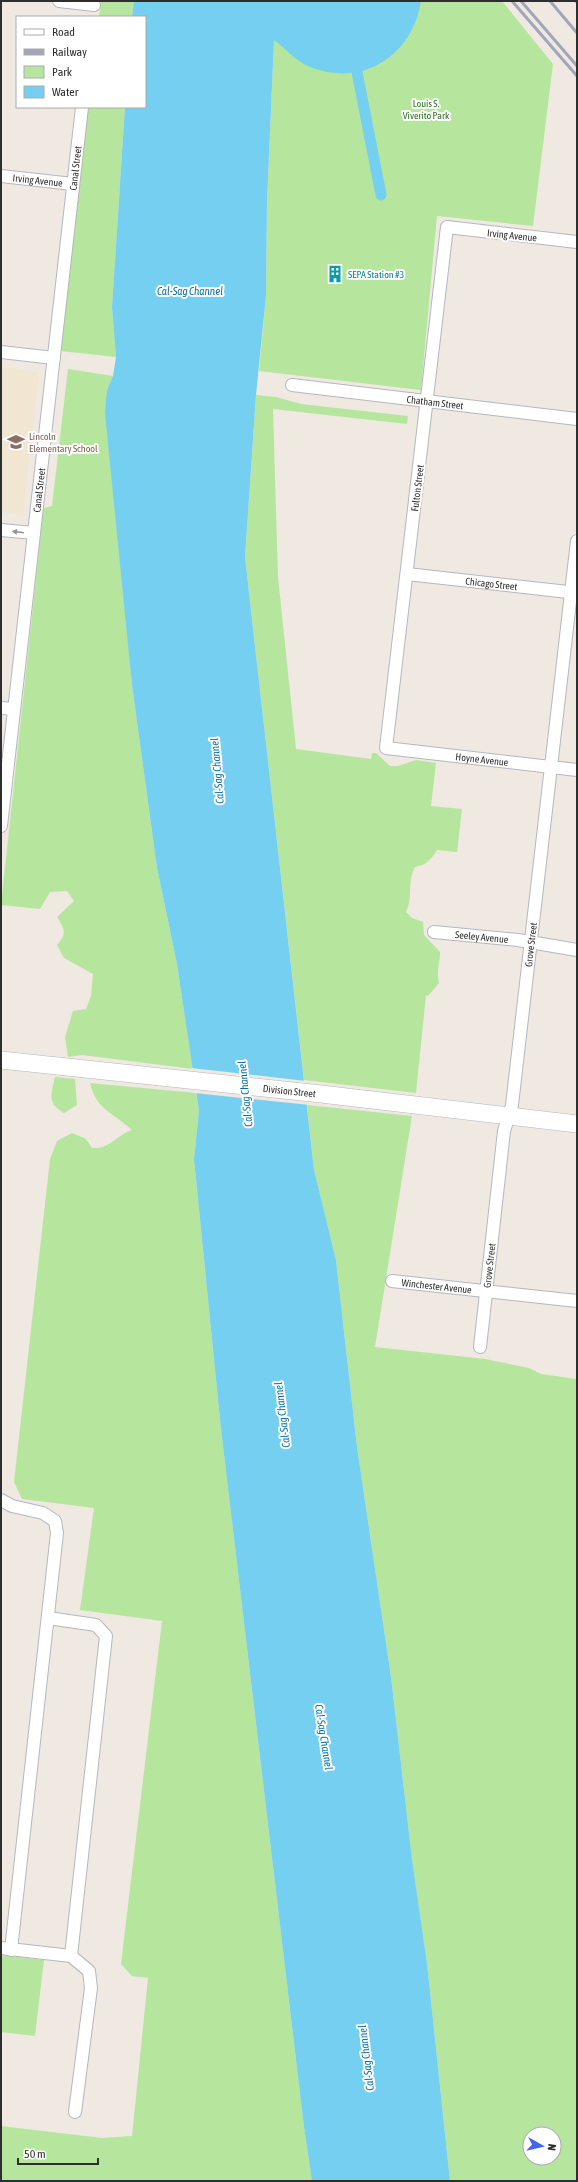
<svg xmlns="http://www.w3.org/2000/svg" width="578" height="2182" font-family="'Asap Condensed',sans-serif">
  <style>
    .education { fill: #f0e6d1 }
    .green { fill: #b6e59e; fill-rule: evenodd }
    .water { fill: #75cff0 }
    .pier { fill: #efe9e1 }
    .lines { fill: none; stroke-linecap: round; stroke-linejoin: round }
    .canal { stroke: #75cff0; stroke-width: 11 }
    .street-casing { stroke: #b4b7c1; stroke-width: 14 }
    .secondary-casing { stroke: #b4b7c1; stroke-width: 18 }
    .street { stroke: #fff; stroke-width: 12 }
    .secondary { stroke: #fff; stroke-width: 17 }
    .rail { stroke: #a3a6b8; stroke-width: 3 }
    .oneway { fill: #969696 }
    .labels { text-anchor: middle; stroke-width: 4; stroke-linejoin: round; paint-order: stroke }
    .park-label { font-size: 10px; fill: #2c6e1b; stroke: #fff }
    .street-label { font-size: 10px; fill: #2e2e2e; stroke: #fff }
    .culture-label { font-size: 10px; fill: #0d838f; stroke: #fff; text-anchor: start }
    .education-label { font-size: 10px; fill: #785e54; stroke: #fff; text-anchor: start }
    .water-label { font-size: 11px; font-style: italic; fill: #0d6fa3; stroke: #fff }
  </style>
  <rect width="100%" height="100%" fill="#efe9e1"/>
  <path class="education" d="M 1,367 L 39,372 L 23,515 L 1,512 Z"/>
  <path class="green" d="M 101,1 L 134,1 L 132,17 L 99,17 Z
    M 376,1 L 502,1 L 553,64 L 533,226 L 437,216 L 421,390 L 259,371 L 266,295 L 267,201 L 274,39 L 281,45 Z
    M 88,107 L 125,107 L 112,307 L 116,357 L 60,351 Z
    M 68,369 L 113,376 L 107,390 L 132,685 L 157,868 L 177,964 L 193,1069 L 82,1055 L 68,1057 L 65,1037 L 73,1011 L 86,1009 L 91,996 L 93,974 L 64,958 L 57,945 C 67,934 65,929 57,917 L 74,901 L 67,891 L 50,892 L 40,909 L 1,905 L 39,551 L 38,540 L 43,511 L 44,508 L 52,506 Z
    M 256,395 L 276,397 L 301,404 L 408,416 L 407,424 L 273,409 L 278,577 L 296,749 L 371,759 L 372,753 L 376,753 L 390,766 L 398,766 L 416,760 L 436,763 L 431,806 L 462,809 L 457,852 L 437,850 C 431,860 426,865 415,867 C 406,885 414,894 406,912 L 412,918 L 423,922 L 424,935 L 440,952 C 440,964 436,971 439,983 L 428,996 L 426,995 L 416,1093 L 304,1080 L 245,557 Z
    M 55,1077 L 75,1079 L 77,1105 L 64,1113 C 47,1104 51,1094 55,1077 Z
    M 90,1083 L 196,1093 L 199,1111 L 194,1159 L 221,1429 L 304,2127 L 312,2181 L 1,2181 L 1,2126 L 102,2138 L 132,2136 L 148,1978 L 132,1976 L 121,1964 L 162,1621 L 80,1610 L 94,1508 L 22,1499 L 14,1482 L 50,1159 L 57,1141 L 72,1133 L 86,1139 L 92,1148 C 111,1149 115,1136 132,1130 C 114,1113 96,1110 90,1083 Z
    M 307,1105 L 412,1116 L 375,1347 L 485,1359 L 529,1368 L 541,1374 L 577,1379 L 577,2181 L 450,2181 L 427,1963 L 412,1859 L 391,1677 L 357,1447 L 336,1260 L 314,1171 ZM 530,2134 L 554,2134 L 554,2158 L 530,2158 Z
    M 1,1955 L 44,1960 L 35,2036 L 1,2032 Z"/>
  <path class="water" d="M 134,1 L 421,1 C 413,55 363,88 310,67 C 295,61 287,49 274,40 L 267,201 L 266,295 L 256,395 L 245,557 L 314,1170 L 336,1260 L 357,1447 L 391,1677 L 412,1859 L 427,1963 L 450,2181 L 312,2181 L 304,2127 L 221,1429 L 194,1159 L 199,1111 L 177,964 L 157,868 L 132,685 L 105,413 L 107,390 L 113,376 L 116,357 L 112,307 L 125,107 L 145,107 L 145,17 L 132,17 Z"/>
  <path class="pier" d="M 191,1068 L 306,1081 L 310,1105 L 194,1093 Z"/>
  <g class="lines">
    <path class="canal" d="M 357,72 L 381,195"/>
    <g class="street-casing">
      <g id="street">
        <path d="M 59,1 L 94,5"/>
        <path id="s1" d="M 1,176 L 73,184"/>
        <path id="s2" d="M 577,242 L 447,227 L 386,748 L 577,770"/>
        <path d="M 1,352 L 54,358"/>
        <path id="s3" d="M 292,385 L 577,419"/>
        <path d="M 1,530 L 34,533"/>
        <path id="s4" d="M 407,574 L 577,593"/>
        <path d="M 1,708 L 14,709"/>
        <path id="s5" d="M 1,826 L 82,107"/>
        <path id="s6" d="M 434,932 L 518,940 L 577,950"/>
        <path id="s7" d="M 392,1281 L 577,1301"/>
        <path id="s8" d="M 480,1347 L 504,1131 L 512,1105 L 577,541"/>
        <path d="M 1,1500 L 12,1506 L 43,1513 L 55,1521 L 57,1533 L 11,1950"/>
        <path d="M 48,1618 L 96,1625 L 106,1636 L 71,1956"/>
        <path d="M 1,1948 L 71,1956 L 89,1971 L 91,1988 L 75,2112"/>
      </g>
    </g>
    <g class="secondary-casing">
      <g id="secondary">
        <path id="s9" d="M 1,1060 L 321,1094 L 577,1124"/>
      </g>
    </g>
    <use href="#street" class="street"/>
    <use href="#secondary" class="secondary"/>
    <path class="rail" d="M 512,1 L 577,76
      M 521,1 L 577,66
      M 550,1 L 577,33
      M 575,1 L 577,2"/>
  </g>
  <defs><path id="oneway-solid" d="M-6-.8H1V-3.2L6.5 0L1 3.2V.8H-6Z"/></defs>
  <use class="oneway" href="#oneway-solid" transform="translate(18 532) rotate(-173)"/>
  <defs>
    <g id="building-bare" transform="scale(1.38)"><path d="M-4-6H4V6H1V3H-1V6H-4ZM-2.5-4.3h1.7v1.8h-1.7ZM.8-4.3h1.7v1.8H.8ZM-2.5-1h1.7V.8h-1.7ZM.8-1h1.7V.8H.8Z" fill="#0f9aa8" stroke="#fff" stroke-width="2.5" paint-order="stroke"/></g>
    <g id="school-bare" transform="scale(1.38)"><path d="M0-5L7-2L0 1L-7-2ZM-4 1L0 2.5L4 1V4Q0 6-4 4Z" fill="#8d6e63" stroke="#fff" stroke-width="2.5" paint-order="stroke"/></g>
  </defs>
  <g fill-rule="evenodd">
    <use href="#building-bare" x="335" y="274"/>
    <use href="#school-bare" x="16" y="442"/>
  </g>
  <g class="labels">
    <g class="park-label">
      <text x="426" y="107">Louis S.<tspan x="426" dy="12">Viverito Park</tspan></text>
    </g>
    <g class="street-label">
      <text dy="4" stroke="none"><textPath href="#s5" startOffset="662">Canal Street</textPath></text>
      <text dy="4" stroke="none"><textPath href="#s1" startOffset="37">Irving Avenue</textPath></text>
      <text transform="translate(512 235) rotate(6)" y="4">Irving Avenue</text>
      <text dy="4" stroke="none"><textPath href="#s3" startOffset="144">Chatham Street</textPath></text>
      <text transform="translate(417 488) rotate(-83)" y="4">Fulton Street</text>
      <text dy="4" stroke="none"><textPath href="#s5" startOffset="338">Canal Street</textPath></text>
      <text dy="4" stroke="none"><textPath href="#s4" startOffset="85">Chicago Street</textPath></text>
      <text dy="4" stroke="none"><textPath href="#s2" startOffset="752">Hoyne Avenue</textPath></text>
      <text dy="4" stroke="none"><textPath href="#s6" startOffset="48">Seeley Avenue</textPath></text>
      <text dy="4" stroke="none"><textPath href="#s8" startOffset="406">Grove Street</textPath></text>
      <text dy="4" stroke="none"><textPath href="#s9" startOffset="290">Division Street</textPath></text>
      <text dy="4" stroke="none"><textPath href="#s8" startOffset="82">Grove Street</textPath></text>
      <text dy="4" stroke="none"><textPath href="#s7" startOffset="45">Winchester Avenue</textPath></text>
    </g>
    <g class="culture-label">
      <text x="348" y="278">SEPA Station #3</text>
    </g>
    <g class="education-label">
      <text x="29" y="440">Lincoln<tspan x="29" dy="12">Elementary School</tspan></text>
    </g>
    <g class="water-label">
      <text x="190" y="295">Cal-Sag Channel</text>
      <text transform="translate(217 771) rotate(-95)" y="4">Cal-Sag Channel</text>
      <text transform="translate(245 1094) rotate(-96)" y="4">Cal-Sag Channel</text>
      <text transform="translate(282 1415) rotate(-97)" y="4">Cal-Sag Channel</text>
      <text transform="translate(324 1737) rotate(81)" y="4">Cal-Sag Channel</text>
      <text transform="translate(366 2058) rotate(-97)" y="4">Cal-Sag Channel</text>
    </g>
  </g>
  <rect width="578" height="2182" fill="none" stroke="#2e2e2e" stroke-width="4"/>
  <rect x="16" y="16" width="130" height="92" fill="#ffffff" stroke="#ababab"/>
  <rect x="24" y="29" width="20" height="6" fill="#ffffff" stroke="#ababab"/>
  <text x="52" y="36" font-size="12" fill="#2e2e2e">Road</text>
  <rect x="24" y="49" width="20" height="6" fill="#a3a6b8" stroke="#ababab"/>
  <text x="52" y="56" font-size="12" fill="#2e2e2e">Railway</text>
  <rect x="24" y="66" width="20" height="12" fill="#b6e59e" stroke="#ababab"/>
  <text x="52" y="76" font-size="12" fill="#2e2e2e">Park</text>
  <rect x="24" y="86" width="20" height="12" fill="#75cff0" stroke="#ababab"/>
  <text x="52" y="96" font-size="12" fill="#2e2e2e">Water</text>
  <g transform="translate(542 2146) rotate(98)"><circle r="19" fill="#ffffff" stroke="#ababab"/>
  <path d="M0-3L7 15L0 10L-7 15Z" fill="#4264fb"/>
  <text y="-6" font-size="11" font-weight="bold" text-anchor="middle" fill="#2e2e2e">N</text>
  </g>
  <path d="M18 2158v6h80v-6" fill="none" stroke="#2e2e2e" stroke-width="2"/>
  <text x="24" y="2158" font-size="12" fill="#2e2e2e" stroke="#ffffff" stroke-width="3" paint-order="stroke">50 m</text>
</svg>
